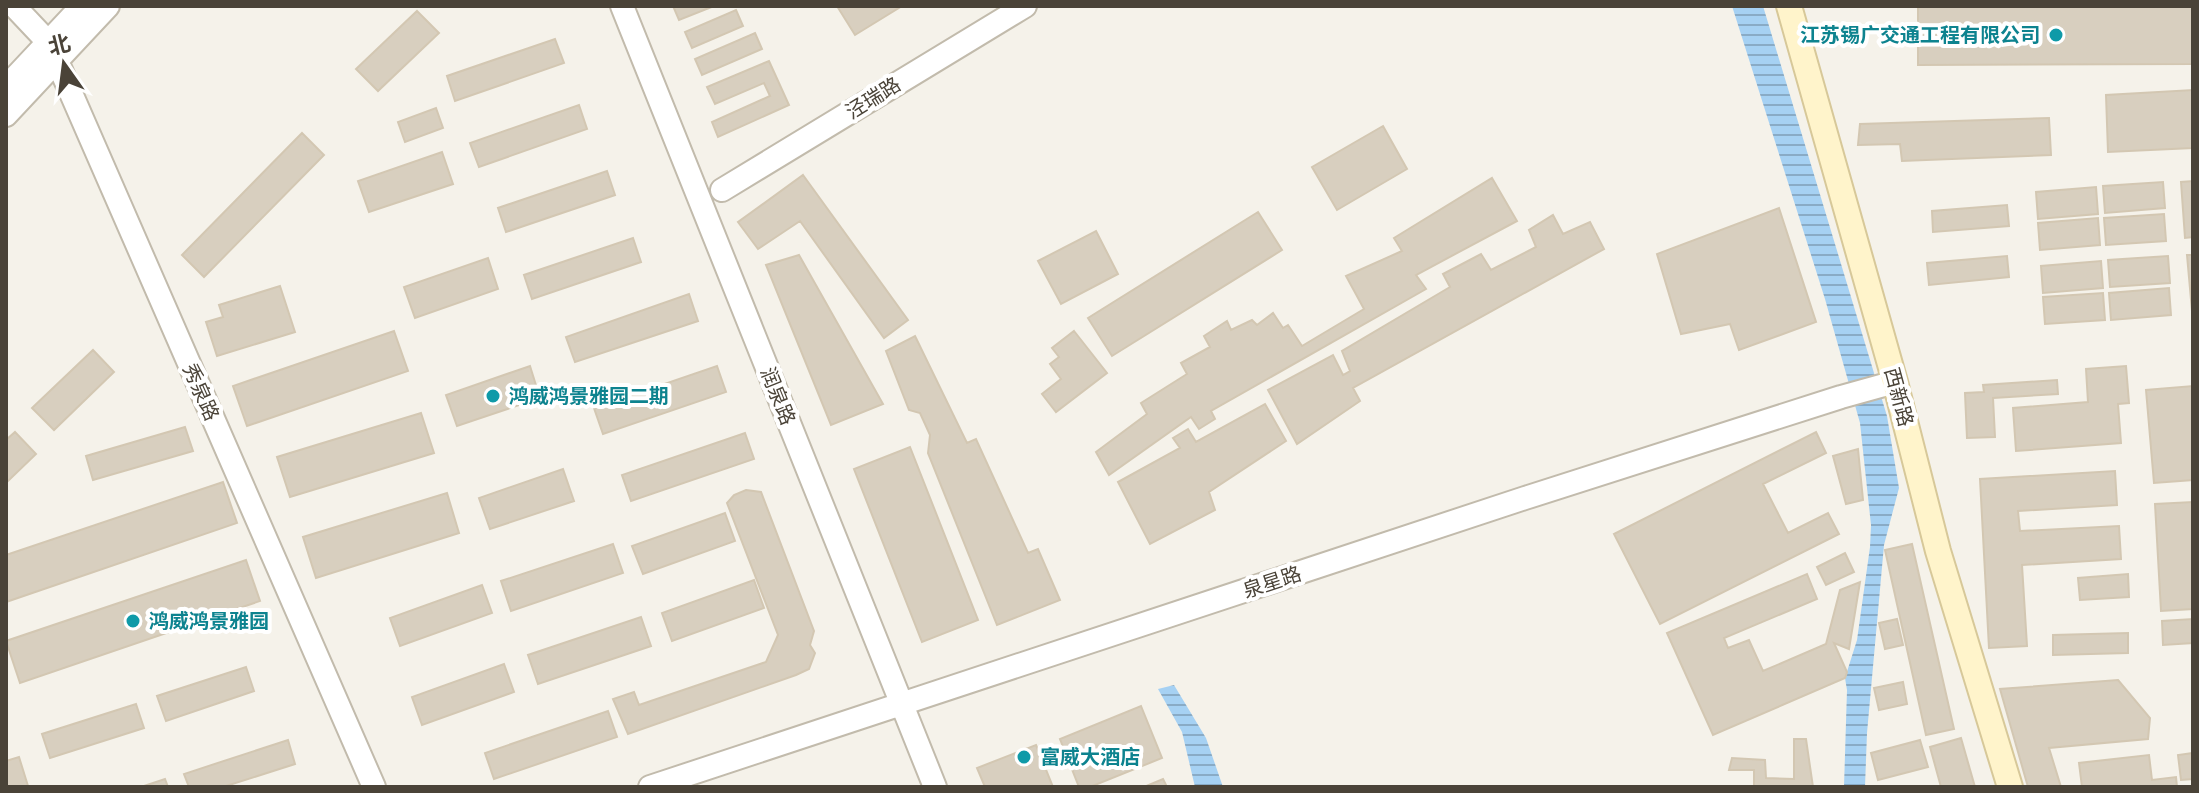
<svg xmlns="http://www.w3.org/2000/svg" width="2199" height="793" font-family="'IBM Plex Sans','Noto Sans SC',sans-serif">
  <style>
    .water { fill: url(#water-rules) }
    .building { fill: #d8cfbf; stroke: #d3c7b2; stroke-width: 2 }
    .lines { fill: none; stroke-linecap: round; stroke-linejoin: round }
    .tertiary-casing { stroke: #c2bbac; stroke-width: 26 }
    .secondary-casing { stroke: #d7c899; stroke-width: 28 }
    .tertiary { stroke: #fff; stroke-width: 22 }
    .secondary { stroke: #fff4cb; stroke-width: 24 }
    .culture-dot { fill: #0f9aa8; stroke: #fff; stroke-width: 3 }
    .labels { text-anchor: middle; stroke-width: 8; stroke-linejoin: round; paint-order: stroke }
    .culture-label { font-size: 20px; font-weight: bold; fill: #0d838f; stroke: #fff; text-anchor: start }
    .street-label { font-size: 20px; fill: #4a4338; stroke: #fff }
  </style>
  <defs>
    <pattern id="water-rules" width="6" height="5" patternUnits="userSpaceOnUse" patternTransform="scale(2)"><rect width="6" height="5" fill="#a6d1f3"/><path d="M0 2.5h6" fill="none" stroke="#89abc6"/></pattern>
  </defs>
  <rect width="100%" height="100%" fill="#f5f2ea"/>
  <path class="water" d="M 1732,6 L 1763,6 L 1887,416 L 1899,488 L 1884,545 L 1867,733 L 1865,787 L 1844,787 L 1847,690 L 1845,678 L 1857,640 L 1870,547 L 1871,525 L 1860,423 L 1825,299 Z
    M 1174,685 L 1206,738 L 1223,787 L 1195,787 L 1182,732 L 1158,689 Z"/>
  <path class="building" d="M 673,6 L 714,6 L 679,20 Z
    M 837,6 L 902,6 L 855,35 Z
    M 1918,6 L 2193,6 L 2193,64 L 1918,65 Z
    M 736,10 L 743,26 L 692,48 L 685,32 Z
    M 417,11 L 439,33 L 378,91 L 356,69 Z
    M 755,33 L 762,49 L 702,75 L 695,59 Z
    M 555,39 L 564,63 L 455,101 L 447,76 Z
    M 769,61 L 789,105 L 718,137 L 712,122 L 770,96 L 764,83 L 715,104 L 707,87 Z
    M 2193,90 L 2193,148 L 2108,152 L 2106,95 Z
    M 579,105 L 587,129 L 479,167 L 470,143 Z
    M 436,108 L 443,128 L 405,142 L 398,122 Z
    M 2049,118 L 2051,155 L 1902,161 L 1900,144 L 1858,145 L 1860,124 Z
    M 1383,126 L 1407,169 L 1337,210 L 1312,167 Z
    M 302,133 L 324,155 L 204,277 L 182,255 Z
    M 442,152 L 453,184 L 369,212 L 358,181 Z
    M 607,171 L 615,195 L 506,232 L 498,208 Z
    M 803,175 L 908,320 L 884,338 L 800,221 L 758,249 L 738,222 Z
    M 1492,178 L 1517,221 L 1416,275 L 1426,289 L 1211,411 L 1215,419 L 1199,429 L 1191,417 L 1109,475 L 1096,452 L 1147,414 L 1141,403 L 1187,374 L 1181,363 L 1210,347 L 1204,336 L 1227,321 L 1231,330 L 1252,320 L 1257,325 L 1273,313 L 1283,328 L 1288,325 L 1302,346 L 1364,309 L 1346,276 L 1402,251 L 1394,238 Z
    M 2193,181 L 2193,237 L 2185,238 L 2181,182 Z
    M 2163,182 L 2165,208 L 2105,213 L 2103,186 Z
    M 2096,187 L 2098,214 L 2038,219 L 2036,192 Z
    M 2007,205 L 2009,226 L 1933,232 L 1932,211 Z
    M 1779,208 L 1816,322 L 1739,350 L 1730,324 L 1681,334 L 1657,254 Z
    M 1258,212 L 1282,250 L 1112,356 L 1088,318 Z
    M 2164,214 L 2166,241 L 2106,245 L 2104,218 Z
    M 1553,215 L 1563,234 L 1590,222 L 1604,249 L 1353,388 L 1360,401 L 1297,444 L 1268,390 L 1333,355 L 1343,375 L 1350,371 L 1342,351 L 1450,287 L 1443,274 L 1481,254 L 1491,270 L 1536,247 L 1529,230 Z
    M 2098,218 L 2100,245 L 2040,250 L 2038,223 Z
    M 1096,231 L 1118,274 L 1061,304 L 1038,261 Z
    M 633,238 L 641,262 L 532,299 L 524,275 Z
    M 799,255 L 883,404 L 831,425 L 766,265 Z
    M 2187,255 L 2193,255 L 2193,311 L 2192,311 Z
    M 2007,256 L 2009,277 L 1929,285 L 1927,263 Z
    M 2168,256 L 2170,283 L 2110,287 L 2108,260 Z
    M 488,258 L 498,289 L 415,318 L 404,287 Z
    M 2101,261 L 2103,288 L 2043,293 L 2041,266 Z
    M 280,286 L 295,332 L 217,356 L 206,322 L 223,317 L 219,305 Z
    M 2169,288 L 2171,315 L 2111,320 L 2109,293 Z
    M 2103,293 L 2105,320 L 2045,324 L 2043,297 Z
    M 689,294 L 698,321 L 575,362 L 566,337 Z
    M 394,331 L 408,371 L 247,426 L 233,386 Z
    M 1074,331 L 1107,373 L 1056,412 L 1042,394 L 1061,379 L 1050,364 L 1059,357 L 1052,348 Z
    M 915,336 L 967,443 L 976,439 L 1028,553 L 1038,549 L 1060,600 L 997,625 L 928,453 L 930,435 L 920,413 L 909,410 L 886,351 Z
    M 93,350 L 114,372 L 54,430 L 32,408 Z
    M 530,366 L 540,398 L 457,426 L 446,395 Z
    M 717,366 L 726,392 L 603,434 L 594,408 Z
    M 2126,366 L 2129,403 L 2118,404 L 2121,443 L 2016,451 L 2013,408 L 2088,402 L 2086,369 Z
    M 2057,380 L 2058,394 L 1993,398 L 1995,437 L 1967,438 L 1965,393 L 1984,392 L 1983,385 Z
    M 2193,386 L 2193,480 L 2154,483 L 2146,390 Z
    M 1265,404 L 1286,441 L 1209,492 L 1215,510 L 1150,544 L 1118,482 L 1180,448 L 1173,438 L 1188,429 L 1196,442 Z
    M 421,413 L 434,453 L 290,497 L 277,457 Z
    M 185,427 L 193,451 L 93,480 L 86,456 Z
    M 15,432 L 36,454 L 6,483 L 6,440 Z
    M 1816,432 L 1826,453 L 1763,484 L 1788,533 L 1828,513 L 1839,534 L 1660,624 L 1614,534 Z
    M 745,433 L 754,459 L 631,501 L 622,475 Z
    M 910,447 L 978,620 L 922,642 L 854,469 Z
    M 1858,449 L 1863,500 L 1846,504 L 1833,456 Z
    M 563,469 L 574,501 L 490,529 L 479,498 Z
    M 2115,471 L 2117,505 L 2018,511 L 2020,531 L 2119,526 L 2121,559 L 2022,565 L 2027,646 L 1989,648 L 1980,479 Z
    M 223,482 L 237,523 L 6,602 L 6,555 Z
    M 746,490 L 761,492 L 814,631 L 810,645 L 815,653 L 809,669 L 796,675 L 628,734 L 613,699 L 634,692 L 639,705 L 766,662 L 778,635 L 727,503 L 734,495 Z
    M 447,493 L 459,533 L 316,578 L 303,537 Z
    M 2193,502 L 2193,609 L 2161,611 L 2155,504 Z
    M 725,513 L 735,541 L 643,574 L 632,546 Z
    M 613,544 L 623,573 L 511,611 L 501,581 Z
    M 1912,544 L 1954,729 L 1926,735 L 1885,550 Z
    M 1845,553 L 1854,572 L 1826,585 L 1817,567 Z
    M 246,560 L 260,601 L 20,683 L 6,641 Z
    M 1807,574 L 1817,599 L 1724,638 L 1728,648 L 1749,640 L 1763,671 L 1826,644 L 1840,590 L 1860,582 L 1849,649 L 1834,643 L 1847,672 L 1845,678 L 1713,735 L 1667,633 Z
    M 2128,574 L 2129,597 L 2080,600 L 2078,578 Z
    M 754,580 L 764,608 L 672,641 L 662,613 Z
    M 482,585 L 492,613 L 400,646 L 390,618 Z
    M 641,617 L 651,646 L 538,684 L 528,655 Z
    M 1897,619 L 1903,645 L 1885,649 L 1879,623 Z
    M 2193,619 L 2193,643 L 2163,645 L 2162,621 Z
    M 2128,633 L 2128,653 L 2053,655 L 2053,635 Z
    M 504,664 L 514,692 L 422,725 L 412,697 Z
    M 246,667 L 254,691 L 166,721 L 157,696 Z
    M 2118,680 L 2150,718 L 2148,739 L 2049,748 L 2061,787 L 2028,787 L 2000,689 Z
    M 1903,682 L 1907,704 L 1879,710 L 1874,688 Z
    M 136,704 L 144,728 L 50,758 L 42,734 Z
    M 1141,706 L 1162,758 L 1090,787 L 1079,787 L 1060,739 Z
    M 608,711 L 617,737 L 494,779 L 485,753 Z
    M 1961,738 L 1975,787 L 1941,787 L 1930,747 Z
    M 1794,739 L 1806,739 L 1813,787 L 1754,787 L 1754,770 L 1729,770 L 1732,758 L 1765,760 L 1766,778 L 1794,779 Z
    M 288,740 L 295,764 L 223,787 L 189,787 L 184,774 Z
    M 1920,740 L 1928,767 L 1878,780 L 1871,753 Z
    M 1036,745 L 1053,787 L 985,787 L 977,768 Z
    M 2193,753 L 2193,779 L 2181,780 L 2178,755 Z
    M 2149,755 L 2152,780 L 2176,777 L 2177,787 L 2082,787 L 2079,763 Z
    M 19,757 L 28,786 L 6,787 L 6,761 Z
    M 165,779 L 168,787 L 141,787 Z
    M 1163,779 L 1167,787 L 1144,787 Z"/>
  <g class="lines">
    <g class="tertiary-casing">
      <path id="tertiary" d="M 14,6 L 48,42 L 57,61 L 374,787
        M 622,6 L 935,787
        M 6,87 L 82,6
        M 6,115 L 108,6
        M 722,190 L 1025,6
        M 650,787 L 1525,498 L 1841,397 L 1895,382"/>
    </g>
    <g class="secondary-casing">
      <path id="secondary" d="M 1789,6 L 1895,382 L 1938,551 L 2010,787"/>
    </g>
    <use href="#tertiary" class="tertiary"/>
    <use href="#secondary" class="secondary"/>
  </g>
  <g class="culture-dot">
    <circle cx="2056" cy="35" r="8"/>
    <circle cx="493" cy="396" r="8"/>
    <circle cx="133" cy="621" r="8"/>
    <circle cx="1024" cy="757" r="8"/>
  </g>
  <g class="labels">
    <g class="culture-label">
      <text x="2040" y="42" text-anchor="end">江苏锡广交通工程有限公司</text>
      <text x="509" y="403">鸿威鸿景雅园二期</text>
      <text x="149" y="628">鸿威鸿景雅园</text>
      <text x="1040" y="764">富威大酒店</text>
    </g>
    <g class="street-label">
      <text transform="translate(873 98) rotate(-32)" y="7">泾瑞路</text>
      <text transform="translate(201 392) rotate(66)" y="7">秀泉路</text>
      <text transform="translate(778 396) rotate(68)" y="7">润泉路</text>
      <text transform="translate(1899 397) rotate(75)" y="7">西新路</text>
      <text transform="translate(1272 582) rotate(-18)" y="7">泉星路</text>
    </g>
  </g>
  <rect width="2199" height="793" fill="none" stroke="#4a4338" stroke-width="16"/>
  <g transform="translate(64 64) rotate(346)" stroke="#ffffff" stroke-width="6" paint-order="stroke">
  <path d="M0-6L14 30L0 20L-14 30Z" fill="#4a4338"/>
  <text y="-12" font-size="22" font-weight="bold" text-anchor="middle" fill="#4a4338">北</text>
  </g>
</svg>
